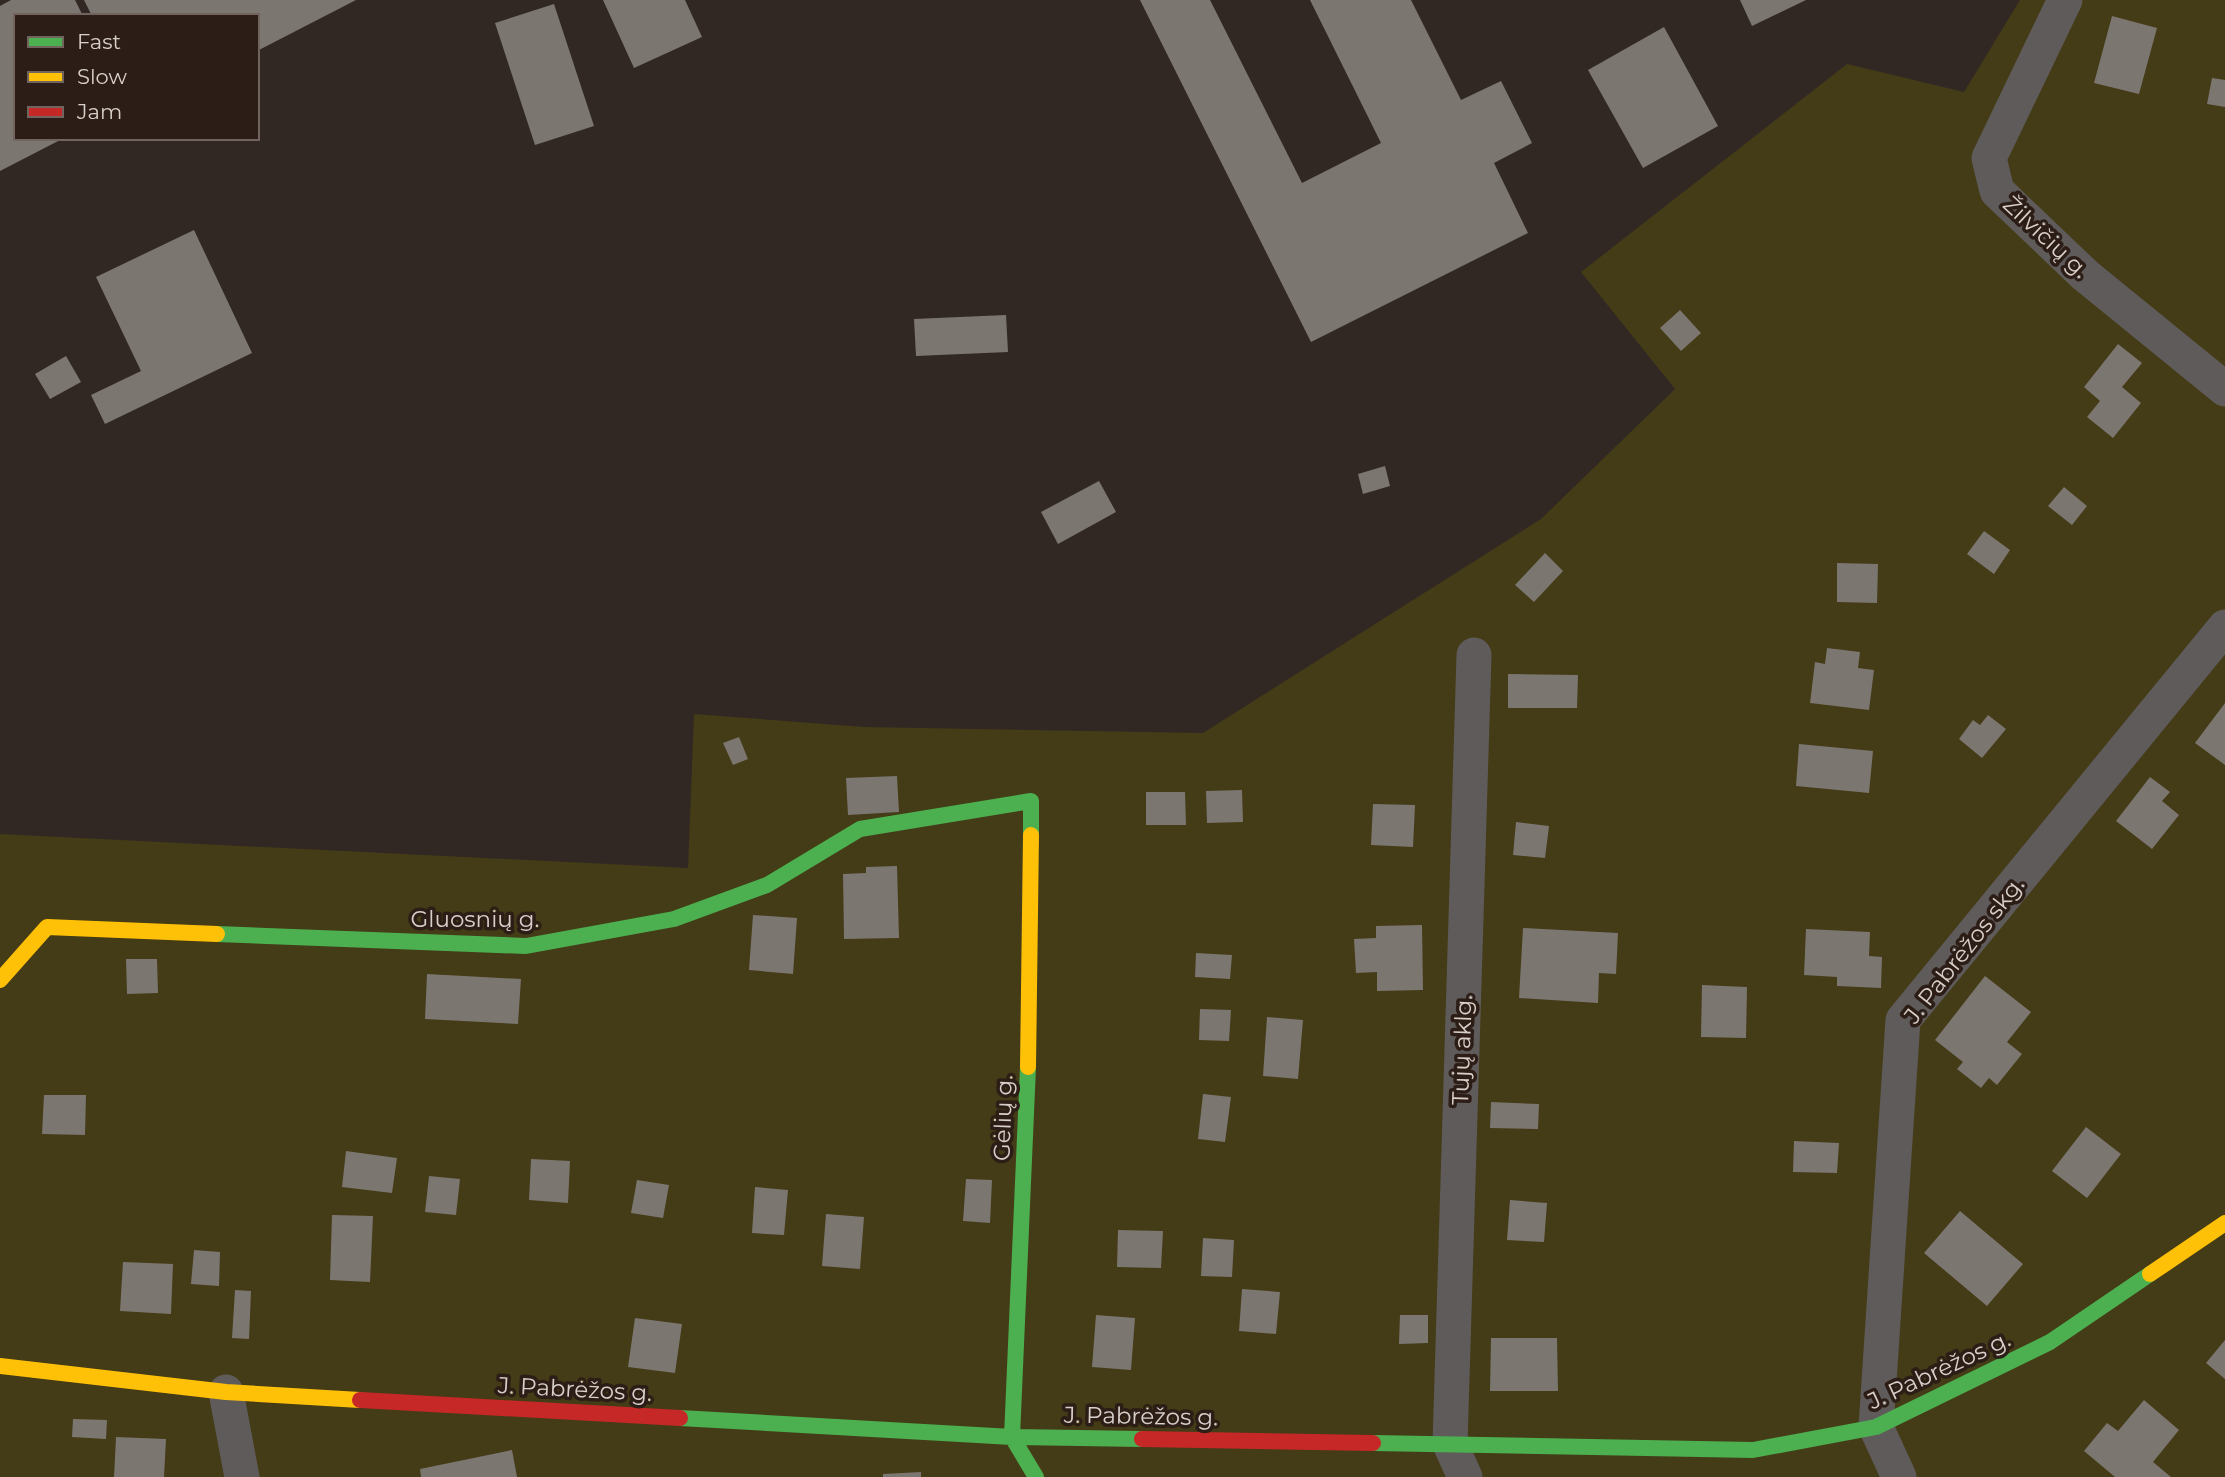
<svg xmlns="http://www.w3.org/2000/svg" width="2225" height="1477" font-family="Montserrat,sans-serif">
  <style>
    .green { fill: #443b17 }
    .building { fill: #7c7671 }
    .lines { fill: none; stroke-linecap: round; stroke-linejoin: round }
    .street { stroke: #5f5b5a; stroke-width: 35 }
    .fast { stroke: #4caf50; stroke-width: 16 }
    .slow { stroke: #ffc107; stroke-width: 16 }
    .jam { stroke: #c62828; stroke-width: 16 }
    .labels { text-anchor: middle; stroke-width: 7; stroke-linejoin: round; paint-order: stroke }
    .street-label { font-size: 23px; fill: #d9cfca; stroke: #2c1d16 }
  </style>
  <rect width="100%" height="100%" fill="#312824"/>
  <path class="green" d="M 2020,0 L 2225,0 L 2225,1477 L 0,1477 L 0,834 L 688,868 L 694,714 L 864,727 L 1203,733 L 1541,519 L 1675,389 L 1581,272 L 1847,64 L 1964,92 Z"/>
  <path class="building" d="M 11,0 L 75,0 L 83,16 L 16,16 L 16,138 L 64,138 L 0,171 L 0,6 Z
    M 84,0 L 356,0 L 257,51 L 257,16 L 92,16 Z
    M 603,0 L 685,0 L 702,37 L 634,68 Z
    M 1140,0 L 1210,0 L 1302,183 L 1381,143 L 1310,0 L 1411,0 L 1461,100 L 1501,81 L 1532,143 L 1494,163 L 1528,233 L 1311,342 Z
    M 1740,0 L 1806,0 L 1752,26 Z
    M 554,4 L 594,126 L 535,145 L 495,23 Z
    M 2112,16 L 2157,28 L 2139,94 L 2094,83 Z
    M 1664,27 L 1718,126 L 1643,168 L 1588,70 Z
    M 2212,78 L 2225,80 L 2225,107 L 2207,104 Z
    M 194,230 L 252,353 L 105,424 L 91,395 L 141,371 L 96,277 Z
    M 1680,310 L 1701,333 L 1681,351 L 1660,328 Z
    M 1006,315 L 1008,352 L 916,356 L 914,319 Z
    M 2118,344 L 2142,363 L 2122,387 L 2141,403 L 2113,438 L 2087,417 L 2100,401 L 2084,387 Z
    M 66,356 L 81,382 L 50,399 L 35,374 Z
    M 1385,466 L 1390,486 L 1363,494 L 1358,474 Z
    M 1099,481 L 1116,512 L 1058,544 L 1041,512 Z
    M 2064,487 L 2087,506 L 2072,525 L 2048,506 Z
    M 1984,531 L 2010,550 L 1994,574 L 1967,554 Z
    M 1545,553 L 1563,571 L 1534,602 L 1515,585 Z
    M 1837,563 L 1878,564 L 1877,603 L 1837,602 Z
    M 1827,648 L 1860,652 L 1858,668 L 1874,670 L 1869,710 L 1810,703 L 1815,662 L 1825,664 Z
    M 1508,674 L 1578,675 L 1577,708 L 1508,708 Z
    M 2225,703 L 2225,765 L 2195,743 Z
    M 1988,715 L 2006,729 L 1982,758 L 1959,739 L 1973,720 L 1980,725 Z
    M 739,737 L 748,759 L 733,765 L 723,743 Z
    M 1799,744 L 1873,751 L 1869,793 L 1796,786 Z
    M 897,776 L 899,812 L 848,815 L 846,778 Z
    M 2150,777 L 2170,792 L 2162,801 L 2179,815 L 2152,849 L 2116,821 Z
    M 1242,790 L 1243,822 L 1207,823 L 1206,791 Z
    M 1146,792 L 1185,792 L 1186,825 L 1146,825 Z
    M 1373,804 L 1415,805 L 1413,847 L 1371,845 Z
    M 1516,822 L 1549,826 L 1545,858 L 1513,855 Z
    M 897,866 L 899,938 L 844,939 L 843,874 L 866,873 L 866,867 Z
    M 753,915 L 797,918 L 793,974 L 749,970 Z
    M 1422,925 L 1423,990 L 1377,991 L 1377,972 L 1356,973 L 1354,939 L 1376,938 L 1376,926 Z
    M 1523,928 L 1618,933 L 1616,974 L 1599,973 L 1598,1003 L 1519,998 Z
    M 1806,929 L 1870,932 L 1869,956 L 1882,957 L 1881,988 L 1837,986 L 1837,977 L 1804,975 Z
    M 1196,953 L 1232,955 L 1230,979 L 1195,977 Z
    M 126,959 L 157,959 L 158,993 L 127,994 Z
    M 427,974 L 521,979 L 518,1024 L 425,1019 Z
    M 1985,976 L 2031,1012 L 2007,1042 L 2022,1054 L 1997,1085 L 1989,1078 L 1981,1088 L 1957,1069 L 1963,1062 L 1935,1040 Z
    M 1702,985 L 1747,987 L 1746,1038 L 1701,1037 Z
    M 1200,1009 L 1231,1010 L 1229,1041 L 1199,1040 Z
    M 1267,1017 L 1303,1020 L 1298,1079 L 1263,1076 Z
    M 1203,1094 L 1231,1097 L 1225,1142 L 1198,1139 Z
    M 44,1095 L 86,1095 L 85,1135 L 42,1134 Z
    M 1491,1102 L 1539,1104 L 1538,1129 L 1490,1128 Z
    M 2086,1127 L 2121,1154 L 2087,1198 L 2052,1171 Z
    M 1794,1141 L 1839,1143 L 1837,1173 L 1793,1172 Z
    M 346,1151 L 397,1158 L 392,1193 L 342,1187 Z
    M 531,1159 L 570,1161 L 568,1203 L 529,1200 Z
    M 429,1176 L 460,1179 L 456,1215 L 425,1212 Z
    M 966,1179 L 992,1180 L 990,1223 L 963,1221 Z
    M 637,1180 L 669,1185 L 663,1218 L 631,1213 Z
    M 755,1187 L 788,1190 L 784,1235 L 752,1233 Z
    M 1510,1200 L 1547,1203 L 1544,1242 L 1507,1240 Z
    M 1960,1211 L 2023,1264 L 1987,1306 L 1924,1253 Z
    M 826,1214 L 864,1217 L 860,1269 L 822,1266 Z
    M 332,1215 L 373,1216 L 370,1282 L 330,1280 Z
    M 1118,1230 L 1163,1231 L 1161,1268 L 1117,1267 Z
    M 1203,1238 L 1234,1240 L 1232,1277 L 1201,1276 Z
    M 194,1250 L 220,1252 L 219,1286 L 191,1284 Z
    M 123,1262 L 173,1264 L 171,1314 L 120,1311 Z
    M 1242,1289 L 1280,1292 L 1276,1334 L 1239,1331 Z
    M 235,1290 L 251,1291 L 249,1339 L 232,1338 Z
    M 1096,1315 L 1135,1318 L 1131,1370 L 1092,1367 Z
    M 1400,1315 L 1428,1315 L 1428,1343 L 1399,1344 Z
    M 635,1318 L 682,1324 L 675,1373 L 628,1367 Z
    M 1491,1338 L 1557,1338 L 1558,1391 L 1490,1391 Z
    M 2225,1340 L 2225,1379 L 2206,1363 Z
    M 2144,1400 L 2179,1430 L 2153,1462 L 2171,1477 L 2115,1477 L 2084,1451 L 2107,1423 L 2118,1431 Z
    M 73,1419 L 107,1420 L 106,1439 L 72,1437 Z
    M 116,1437 L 166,1439 L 164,1477 L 114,1477 Z
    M 512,1450 L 517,1477 L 421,1477 L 420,1469 Z
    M 921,1472 L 921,1477 L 883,1477 L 883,1474 Z"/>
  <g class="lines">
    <path class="street" d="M 2065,0 L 1989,158 L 1997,191 L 2085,275 L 2225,389
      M 226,1392 L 242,1477
      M 1465,1477 L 1450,1444 L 1474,655
      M 1899,1477 L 1876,1427 L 1903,1020 L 2225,627"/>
    <path class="fast" d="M 217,934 L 526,946 L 674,919 L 767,885 L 860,829 L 1031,801 L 1031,835
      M 1028,1067 L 1012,1437 L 1036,1477
      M 680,1418 L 1012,1437 L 1142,1439
      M 1373,1443 L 1753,1450 L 1876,1427 L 2050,1342 L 2150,1274"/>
    <path class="slow" d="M 0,980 L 47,927 L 217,934
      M 1028,1067 L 1031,835
      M 2150,1274 L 2225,1223
      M 0,1366 L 226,1392 L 360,1400"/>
    <path class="jam" d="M 360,1400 L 680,1418
      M 1142,1439 L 1373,1443"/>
  </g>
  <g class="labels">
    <g class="street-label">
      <text transform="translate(2046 237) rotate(43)" y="8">Žilvičių g.</text>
      <text x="475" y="927">Gluosnių g.</text>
      <text transform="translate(1964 950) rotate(-52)" y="8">J. Pabrėžos skg.</text>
      <text transform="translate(1462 1050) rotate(-88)" y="8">Tujų aklg.</text>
      <text transform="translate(1003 1118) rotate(-88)" y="8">Gėlių g.</text>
      <text transform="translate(1939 1370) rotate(-25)" y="8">J. Pabrėžos g.</text>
      <text transform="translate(575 1389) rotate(3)" y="8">J. Pabrėžos g.</text>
      <text transform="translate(1141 1416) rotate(1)" y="8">J. Pabrėžos g.</text>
    </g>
  </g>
  <rect x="14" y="14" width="245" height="126" fill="#2c1d16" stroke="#71645e" stroke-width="2"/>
  <rect x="28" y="37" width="35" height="10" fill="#4caf50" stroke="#71645e" stroke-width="2"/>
  <text x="77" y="49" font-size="21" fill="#d9cfca">Fast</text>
  <rect x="28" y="72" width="35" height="10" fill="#ffc107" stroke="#71645e" stroke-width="2"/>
  <text x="77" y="84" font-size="21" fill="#d9cfca">Slow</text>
  <rect x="28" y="107" width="35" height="10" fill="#c62828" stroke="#71645e" stroke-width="2"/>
  <text x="77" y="119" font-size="21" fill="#d9cfca">Jam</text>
</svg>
